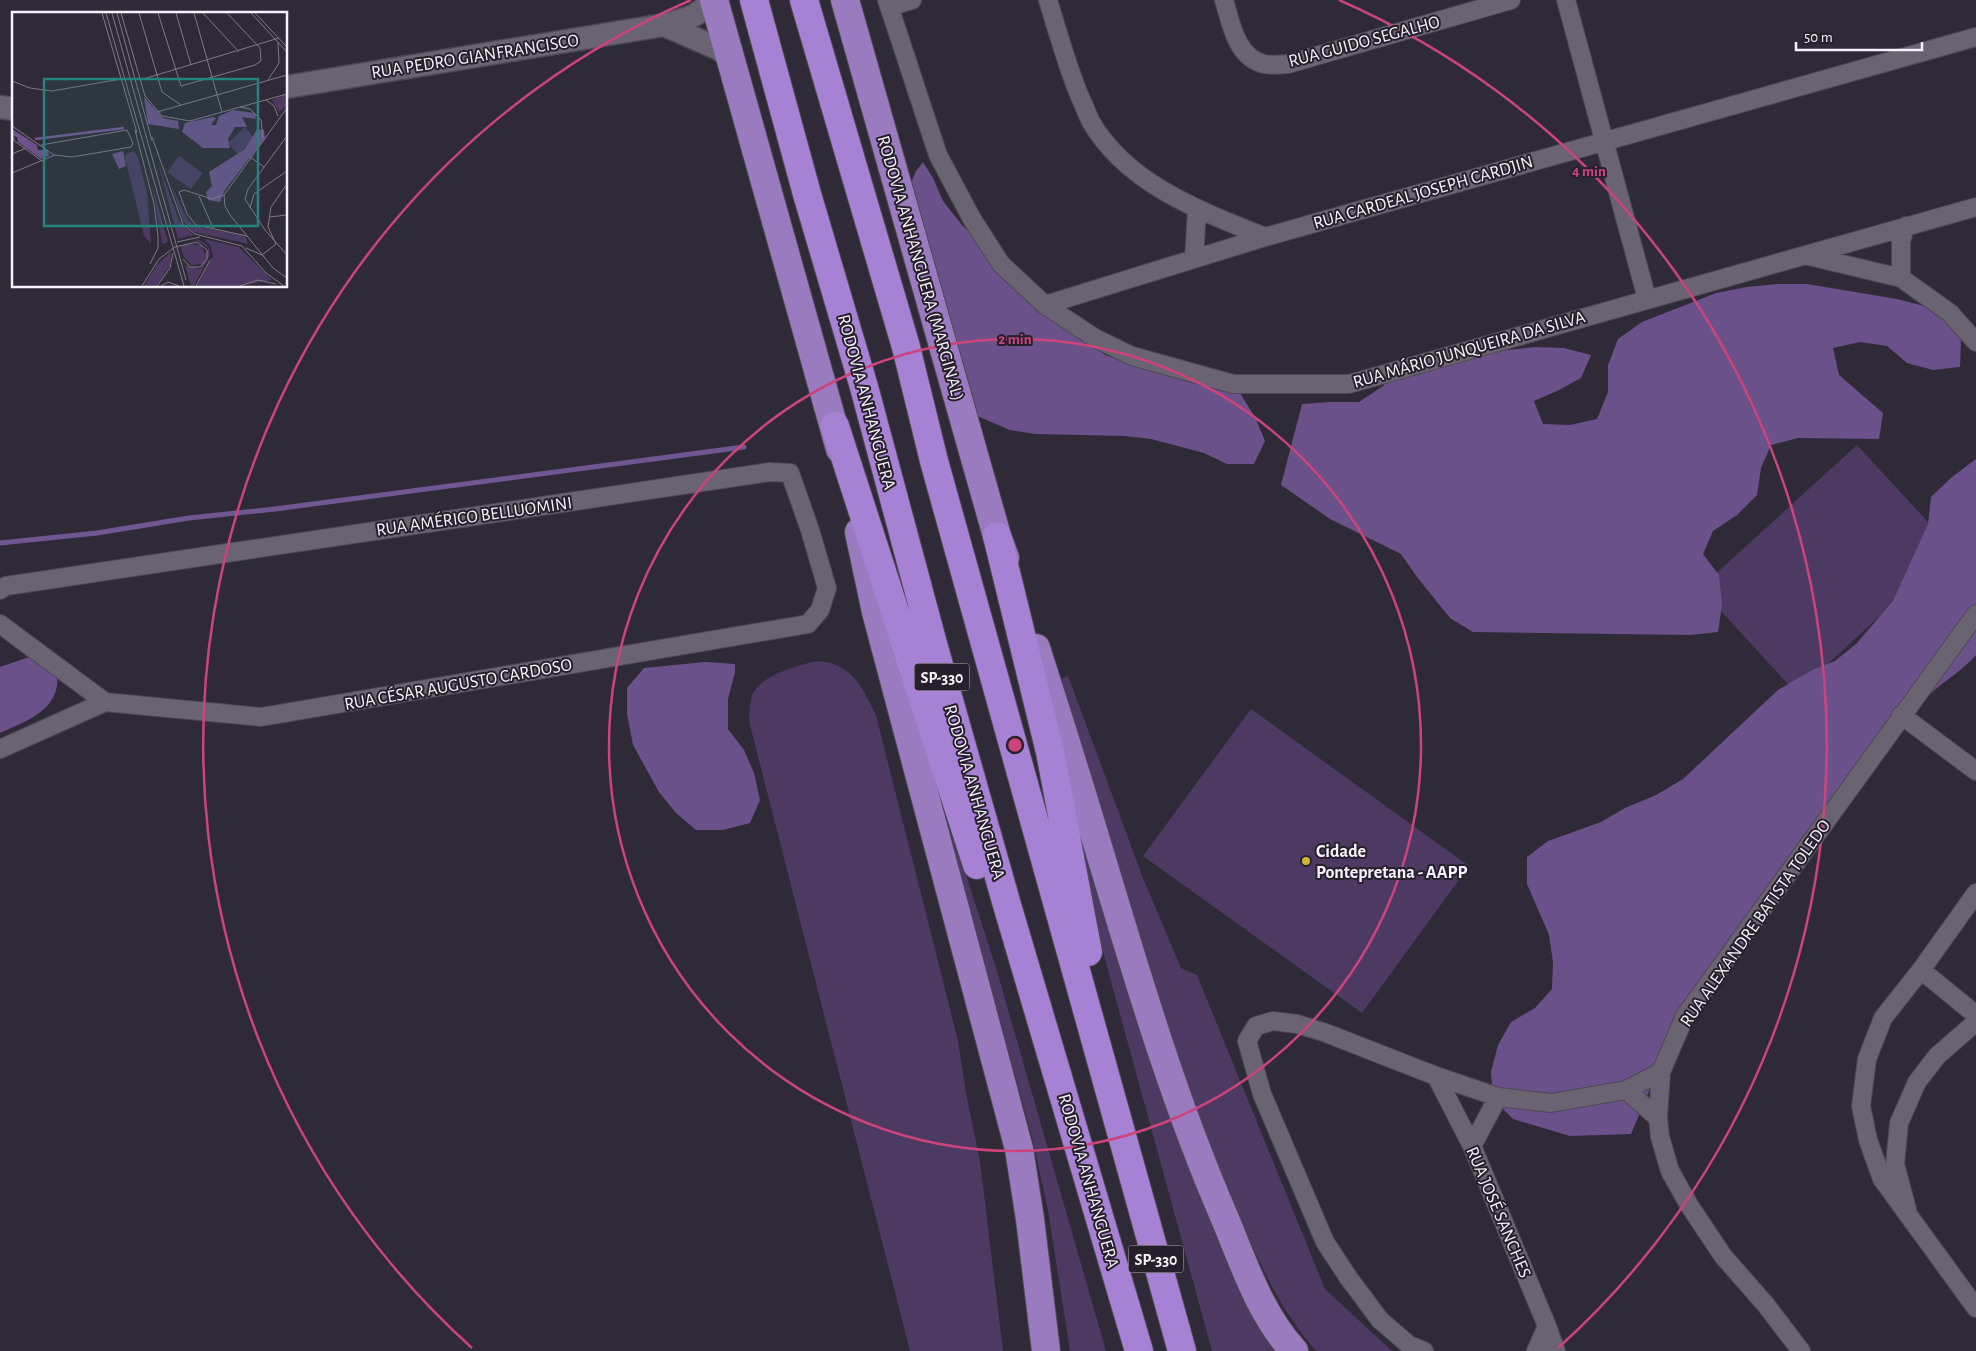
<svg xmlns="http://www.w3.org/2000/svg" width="1976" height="1351" font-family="'Alegreya Sans',sans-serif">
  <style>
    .green { fill: #4c3a62 }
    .forest { fill: #6b518a }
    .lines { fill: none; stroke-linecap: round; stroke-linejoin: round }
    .stream { stroke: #715791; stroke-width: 5 }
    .minor-casing { stroke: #4d4853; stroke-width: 20 }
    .tertiary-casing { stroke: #4d4853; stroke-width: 25 }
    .trunk-casing { stroke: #4d4853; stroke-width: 30 }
    .motorway-casing { stroke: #4d4853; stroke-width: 30 }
    .minor { stroke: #696372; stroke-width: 18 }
    .tertiary { stroke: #696372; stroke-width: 22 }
    .trunk { stroke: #9a7bc0; stroke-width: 28 }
    .motorway { stroke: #a681d4; stroke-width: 28 }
    .ring { fill: none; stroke: #cc447b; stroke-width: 2.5 }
    .poi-dot { fill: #d6b534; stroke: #26202d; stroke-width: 2 }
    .labels { text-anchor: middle; stroke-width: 4; stroke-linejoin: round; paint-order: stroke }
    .shield { fill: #26202d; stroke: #b8b3bd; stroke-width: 1 }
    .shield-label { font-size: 16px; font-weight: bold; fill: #f6f2fb }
    .street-label { font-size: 18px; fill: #f6f2fb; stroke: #26202d }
    .poi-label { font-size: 18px; font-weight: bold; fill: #f6f2fb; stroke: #26202d; text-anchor: start }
    .inset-river { fill: none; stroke: #715791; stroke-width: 2.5 }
    .inset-road { fill: none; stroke: #7f7a85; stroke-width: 1 }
    .view { fill: #26827c; fill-opacity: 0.15; stroke: #26827c; stroke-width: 2.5 }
    .inset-edge { fill: none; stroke: #f6f2fb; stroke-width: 2.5 }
    .centre { fill: #cc447b; stroke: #26202d; stroke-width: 2.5 }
    .ring-label { font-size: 15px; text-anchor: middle; font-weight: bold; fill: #cc447b; stroke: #26202d; stroke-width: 4; stroke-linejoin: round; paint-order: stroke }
  </style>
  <rect width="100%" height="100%" fill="#2f2a37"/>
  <path class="green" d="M 1857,445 L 1953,549 L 1796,693 L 1700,588 Z
    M 819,661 C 853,665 862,687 876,715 L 958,1041 L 966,1093 L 980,1161 L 1003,1351 L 910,1351 L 750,725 C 749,714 749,703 753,693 C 762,675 800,664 819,661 Z
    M 1068,676 L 1143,878 L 1181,968 L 1197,975 L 1325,1289 L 1392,1351 L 1316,1351 L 1302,1334 L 1284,1308 L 1269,1281 L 1237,1214 L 1188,1094 L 1056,681 Z
    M 1251,709 L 1469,866 L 1362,1013 L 1143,856 Z
    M 919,728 L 997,971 L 1106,1351 L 1070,1351 L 1048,1210 L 1032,1137 Z
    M 1059,763 L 1281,1351 L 1212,1351 L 1097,930 Z"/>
  <path class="forest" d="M 923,162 L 933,178 L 943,201 L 962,225 L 1025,280 L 1082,337 L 1105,355 L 1135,365 L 1238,390 L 1255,417 L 1265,441 L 1254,464 L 1227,464 L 1204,453 L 1151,439 L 1124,436 L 1036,434 L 1010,430 L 963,410 L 906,194 L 916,171 Z
    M 1777,284 L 1807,284 L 1897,299 L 1924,306 L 1948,316 L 1961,340 L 1960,367 L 1933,370 L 1907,363 L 1887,346 L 1860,342 L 1833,348 L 1839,375 L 1883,413 L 1879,439 L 1798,438 L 1771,445 L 1761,468 L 1757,495 L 1737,515 L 1713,531 L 1703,554 L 1719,575 L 1722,605 L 1718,632 L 1691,635 L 1473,632 L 1450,618 L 1417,577 L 1401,554 L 1330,519 L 1281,485 L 1302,404 L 1329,402 L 1359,402 L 1383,386 L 1400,365 L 1454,356 L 1534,347 L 1564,348 L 1591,355 L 1581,378 L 1557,391 L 1534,401 L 1543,424 L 1570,425 L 1597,419 L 1608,392 L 1608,365 L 1618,339 L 1642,322 L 1716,293 L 1747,287 Z
    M 1976,459 L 1976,655 C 1962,671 1944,681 1929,695 C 1914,710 1903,728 1891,745 L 1891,748 L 1676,1027 L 1631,1134 L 1570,1136 L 1513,1119 L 1493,1099 L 1491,1072 L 1498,1045 L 1511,1022 L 1535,1008 L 1552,989 L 1553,962 L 1549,935 L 1527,884 L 1527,857 L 1548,841 L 1601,822 L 1625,808 L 1656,795 L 1683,779 L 1778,690 L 1812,670 L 1835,661 L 1856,644 L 1893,601 L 1928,524 L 1931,497 L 1952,477 Z
    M 38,654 L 56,668 C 65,707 30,720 0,733 L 0,667 Z
    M 705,662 L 735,664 L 735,672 L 728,699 L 728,729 L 744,750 L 754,773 L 760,800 L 750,823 L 723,830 L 696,830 L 676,813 L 659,792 L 633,745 L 627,714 L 627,688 L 644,668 Z"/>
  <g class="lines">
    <path class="stream" d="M 0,543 L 97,533 L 189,518 L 275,509 L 744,447"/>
    <g class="minor-casing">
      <path id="minor" d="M 887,0 L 938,155 L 972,219 L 1001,264 L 1045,305 L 1095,338 L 1132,356 L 1233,384 L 1349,384 L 1976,207
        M 1048,0 C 1058,33 1067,66 1080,97 C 1084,105 1087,114 1091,122 C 1128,185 1201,211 1265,237
        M 1224,0 C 1231,23 1236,57 1264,64 C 1271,66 1281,64 1288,64 L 1511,0
        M 1566,0 L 1647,299
        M 889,7 L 912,0
        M 1809,256 L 1901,278 L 1950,313 L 1976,342
        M 1194,259 L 1197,209
        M 1901,278 L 1901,241 L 1906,226
        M 1045,305 L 1265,237 L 1976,37
        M 0,590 L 6,586 L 770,472 L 790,473 L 810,530 L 827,588 L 820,610 L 808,624 L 261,717 L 105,702 L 0,749
        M 0,624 L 105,702
        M 1901,715 L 1976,771
        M 1976,893 L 1921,970 L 1883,1018 L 1867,1059 L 1861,1106 L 1868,1140 L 1882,1179 L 1976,1308
        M 1921,970 L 1976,1015
        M 1661,1072 L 1658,1118 L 1660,1137 L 1670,1171 L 1689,1205 L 1723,1256 L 1766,1305 L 1801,1351
        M 1436,1076 L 1472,1146 L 1547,1326 L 1556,1351
        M 1626,1090 L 1658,1118
        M 1472,1146 L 1498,1097
        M 1907,1209 L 1895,1164 L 1899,1123 L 1917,1082 L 1937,1056 L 1976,1022
        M 1424,1351 L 1409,1345 L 1380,1320 L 1348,1277 L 1325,1242 L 1262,1094 L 1247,1041 L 1256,1026 L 1273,1021 L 1297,1024 L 1326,1033 L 1436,1076 L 1498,1097 L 1551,1103 L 1626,1090 L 1661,1072 L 1685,1016 L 1976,614
        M 1536,1351 L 1547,1326"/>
    </g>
    <g class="tertiary-casing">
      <path id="tertiary" d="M 664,25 L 719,49 L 731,59
        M 286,87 L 664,25 C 685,19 697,18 712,0
        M 0,107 L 14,109"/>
    </g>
    <g class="trunk-casing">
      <path id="trunk" d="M 714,0 L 840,449
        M 845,0 L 997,536 L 1005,558
        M 859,532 L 876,612 L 1019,1149 L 1030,1219 L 1046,1351
        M 1036,648 C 1053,701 1070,754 1086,807 C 1128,944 1166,1082 1223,1214 C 1243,1261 1259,1313 1294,1351"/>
    </g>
    <g class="motorway-casing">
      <path id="motorway" d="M 754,0 L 807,194 L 864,387 L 933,644 L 1007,905 L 1139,1351
        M 804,0 L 906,347 L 934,461 L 1182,1351
        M 835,426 L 977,865
        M 997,536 L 1050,752 L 1088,952"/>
    </g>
    <use href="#minor" class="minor"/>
    <use href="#tertiary" class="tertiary"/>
    <use href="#trunk" class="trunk"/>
    <use href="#motorway" class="motorway"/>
  </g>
  <g class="ring">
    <circle cx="1015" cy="745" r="406"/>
    <path d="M472 1348A812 812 0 0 1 691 0M1339 0A812 812 0 0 1 1558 1348"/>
  </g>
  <circle class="poi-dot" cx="1306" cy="861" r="5"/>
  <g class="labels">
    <g class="shield">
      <rect x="914.5" y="663.5" width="55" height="27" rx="4"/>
      <rect x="1128.5" y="1245.5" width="55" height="27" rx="4"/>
    </g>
    <g class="shield-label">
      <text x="942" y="683">SP-330</text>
      <text x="1156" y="1265">SP-330</text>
    </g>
    <g class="street-label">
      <text transform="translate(1364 41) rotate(-15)" y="6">RUA GUIDO SEGALHO</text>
      <text transform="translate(475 56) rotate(-9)" y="6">RUA PEDRO GIANFRANCISCO</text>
      <text transform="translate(1423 192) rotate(-16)" y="6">RUA CARDEAL JOSEPH CARDJIN</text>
      <text transform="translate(921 268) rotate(74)" y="6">RODOVIA ANHANGUERA (MARGINAL)</text>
      <text transform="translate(1469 349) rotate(-16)" y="6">RUA MÁRIO JUNQUEIRA DA SILVA</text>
      <text transform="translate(867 402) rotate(75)" y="6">RODOVIA ANHANGUERA</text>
      <text transform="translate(474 516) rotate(-8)" y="6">RUA AMÉRICO BELLUOMINI</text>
      <text transform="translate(458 684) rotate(-10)" y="6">RUA CÉSAR AUGUSTO CARDOSO</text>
      <text transform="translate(975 792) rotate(74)" y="6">RODOVIA ANHANGUERA</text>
      <text transform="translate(1755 923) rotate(-55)" y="6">RUA ALEXANDRE BATISTA TOLEDO</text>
      <text transform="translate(1089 1181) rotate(74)" y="6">RODOVIA ANHANGUERA</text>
      <text transform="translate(1499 1212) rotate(67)" y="6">RUA JOSÉ SANCHES</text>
    </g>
    <g class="poi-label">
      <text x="1316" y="857">Cidade<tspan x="1316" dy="21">Pontepretana - AAPP</tspan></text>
    </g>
  </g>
  <g transform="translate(12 12)">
    <rect width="275" height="275" fill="#2f2a37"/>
    <path d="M 275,82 L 275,94 L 267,100 L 260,88 ZM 233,115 L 243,127 L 226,142 L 216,131 ZM 122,139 L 126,145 L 135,180 L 139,232 L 132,224 L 113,146 L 114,142 ZM 167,144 L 191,161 L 179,177 L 155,160 ZM 146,150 L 167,209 L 182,223 L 166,227 ZM 140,172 L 156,230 L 151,232 L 150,231 ZM 159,172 L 175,207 L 183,214 L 233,224 L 236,232 L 182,220 L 171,209 ZM 183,227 L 188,228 L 194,232 L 197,236 L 198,243 L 182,274 L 179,274 L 173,253 L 188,257 L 196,236 ZM 192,227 L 227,235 L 260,268 L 227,274 L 185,274 L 201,244 L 198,233 ZM 176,232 L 189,233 L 194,243 L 190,252 L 180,253 L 172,245 L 168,234 ZM 159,240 L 158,254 L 144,274 L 132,274 L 144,254 Z" fill="#4c3a62"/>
    <path d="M 132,85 L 151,106 L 166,109 L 167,117 L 136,112 ZM 221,98 L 243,101 L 244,107 L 230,105 L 235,115 L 223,115 L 216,127 L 218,136 L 191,136 L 170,120 L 173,111 L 201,105 L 204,106 L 199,113 L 204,113 L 207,104 ZM 0,117 L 25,133 L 26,138 L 36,138 L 37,144 L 29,147 L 6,130 L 5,125 L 2,124 L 3,128 L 0,127 ZM 245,117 L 252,118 L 253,126 L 213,178 L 208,190 L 196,188 L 194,180 L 200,174 L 197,160 L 233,137 ZM 111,139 L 114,154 L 107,157 L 100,142 Z" fill="#6b518a"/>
    <path class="inset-river" d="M 0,121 L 15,128M 23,127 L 112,116"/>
    <path class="inset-road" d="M 90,1 L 125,121M 94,1 L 172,274M 100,1 L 174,268M 105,1 L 140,129M 109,1 L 133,84 L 150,104 L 178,109 L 275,82M 127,1 L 150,80 L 169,93M 146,1 L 169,74 L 243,53 L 249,49 L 248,36 L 215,1M 164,1 L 179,53M 182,1 L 210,100M 191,1 L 227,40M 239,1 L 275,40M 243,1 L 275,35M 128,68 L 267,26M 256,68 L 267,51 L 266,31M 0,69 L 18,76 L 40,79 L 109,67M 254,88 L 262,94 L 266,104M 228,95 L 238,97 L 249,108 L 251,126M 145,100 L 275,63M 0,114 L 42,143M 123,118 L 142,192 L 146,224 L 146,236 L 138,252M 275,124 L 236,177 L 233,187 L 253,218 L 275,243M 140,125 L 171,212 L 183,222 L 230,234 L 254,261 L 272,274M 0,127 L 30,149M 0,142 L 14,136M 238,145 L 252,155M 0,161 L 43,143 L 60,145 L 119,135 L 121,131 L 115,118 L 29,133M 212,183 L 213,194 L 218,203 L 261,256 L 275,266M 187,184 L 201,216M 238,196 L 242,182 L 275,159M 257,205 L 275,203M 235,224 L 184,213 L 175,202 L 167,180 L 172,178 L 200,187 L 212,183 L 275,96M 165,230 L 188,225M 234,236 L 250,243M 250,243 L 264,232 L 256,215 L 259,195 L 275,172M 130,274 L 147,247 L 163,235 L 185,230 L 195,238 L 195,247 L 188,255 L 178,255 L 171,247M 145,274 L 158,256 L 161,241M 149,274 L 156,270 L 167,274M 184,274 L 198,248M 228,274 L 246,268 L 264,272"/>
    <path class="view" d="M 32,67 L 246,67 L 246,214 L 32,214 Z"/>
    <rect width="275" height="275" class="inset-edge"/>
  </g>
  <circle cx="1015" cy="745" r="8" class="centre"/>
  <g class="ring-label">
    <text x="1589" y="176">4 min</text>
    <text x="1015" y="344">2 min</text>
  </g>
  <path d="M1796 42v8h126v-8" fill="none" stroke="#f6f2fb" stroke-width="2.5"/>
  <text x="1804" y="42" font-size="15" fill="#f6f2fb" stroke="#26202d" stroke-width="4" paint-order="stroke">50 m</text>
</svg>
